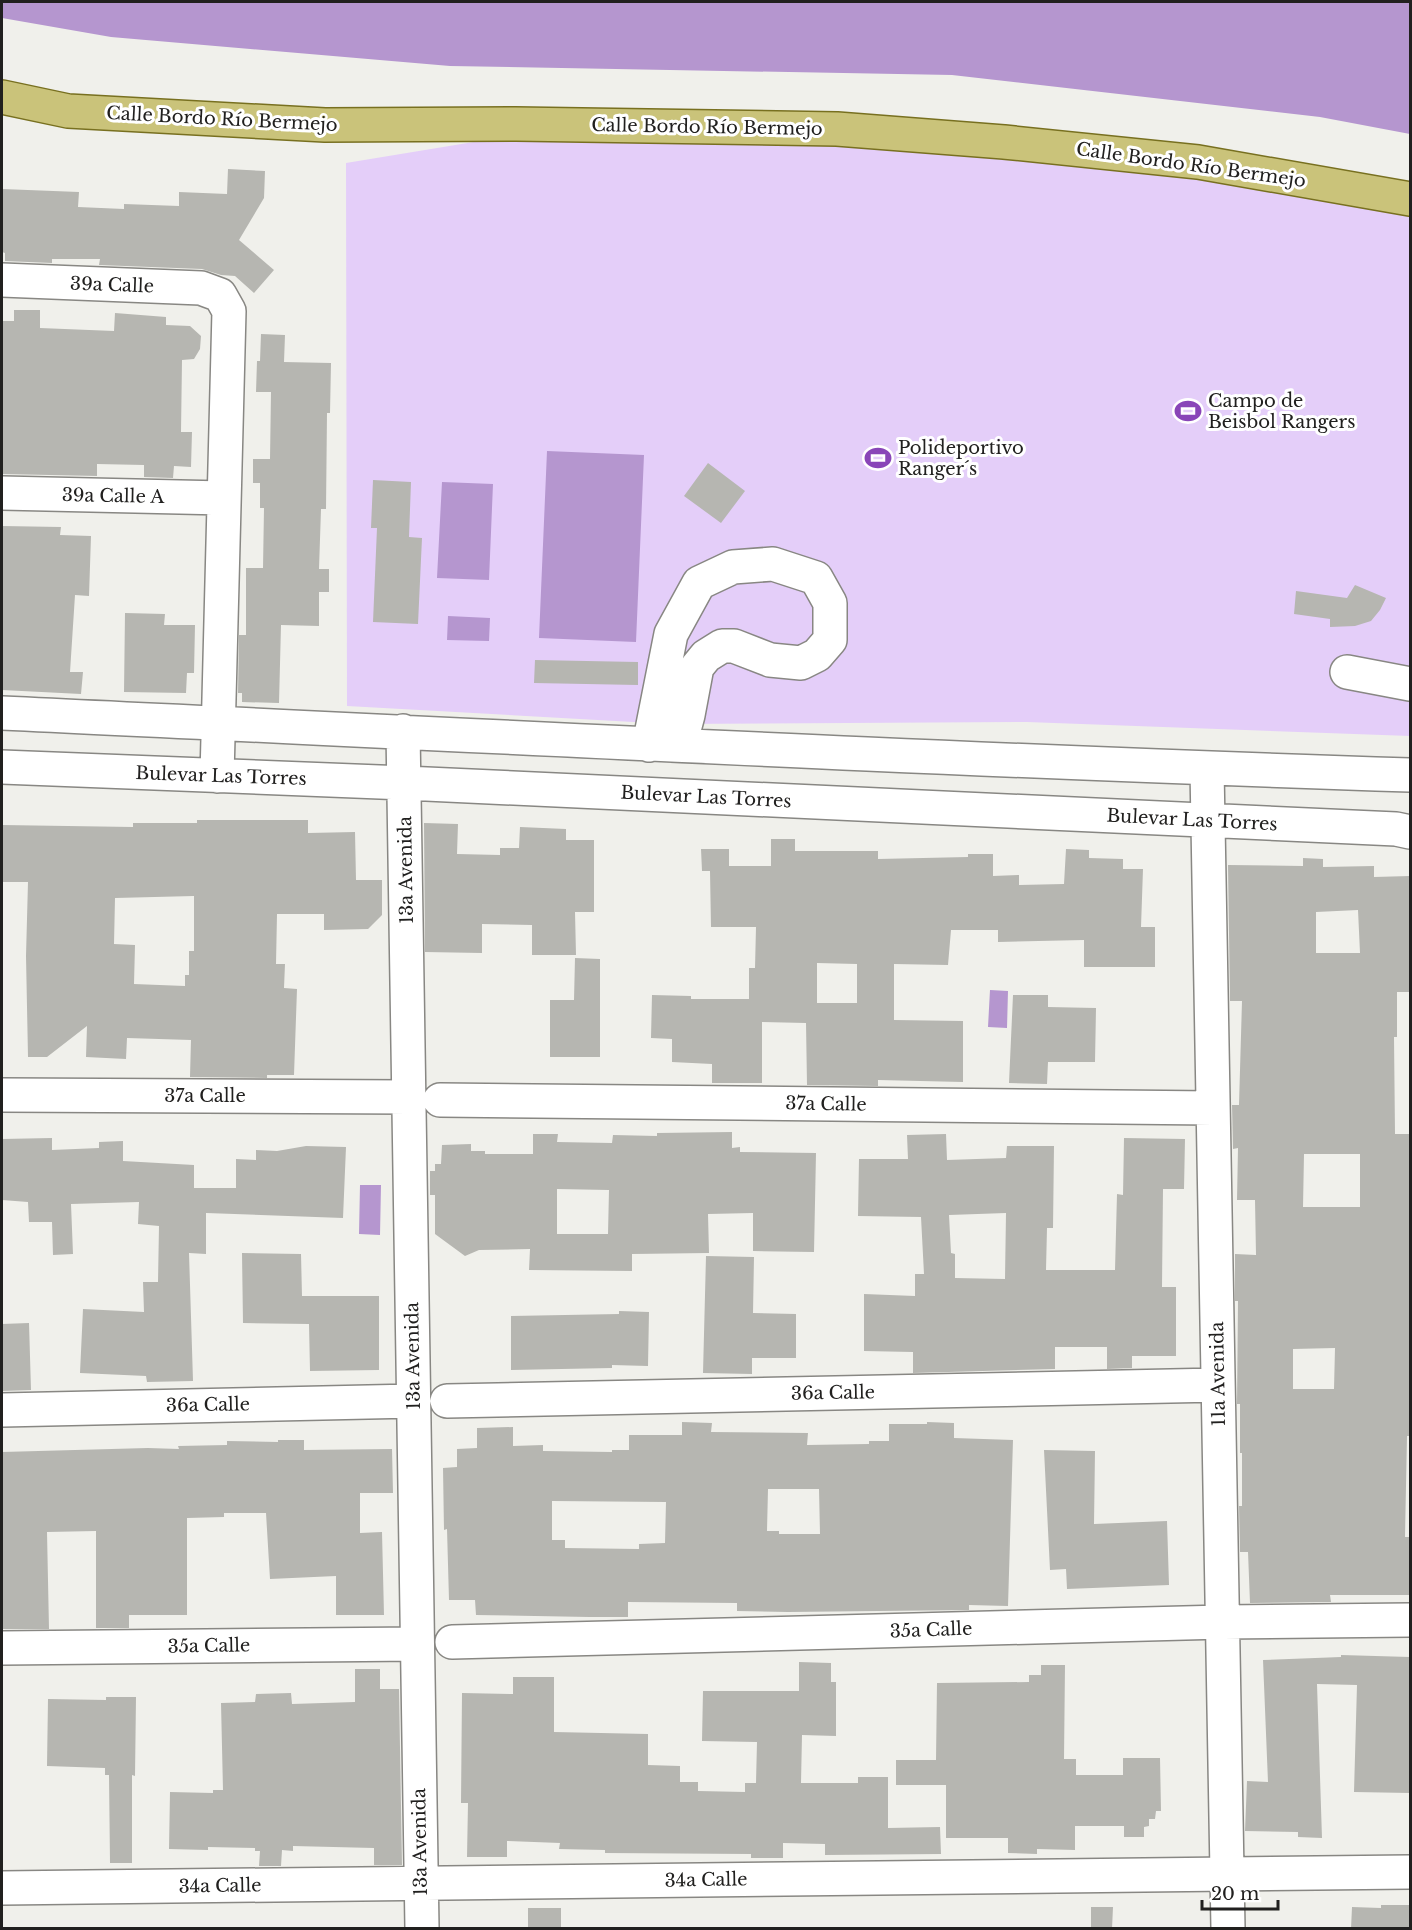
<svg xmlns="http://www.w3.org/2000/svg" width="1412" height="1930" font-family="'Libre Baskerville',serif">
  <style>
    .green { fill: #e4cef9 }
    .water { fill: #b596cf }
    .building { fill: #b6b6b1; fill-rule: evenodd }
    .lines { fill: none; stroke-linecap: round; stroke-linejoin: round }
    .minor-casing { stroke: #888783; stroke-width: 36 }
    .major-casing { stroke: #787020; stroke-width: 36 }
    .minor { stroke: #fff; stroke-width: 33 }
    .major { stroke: #cac37a; stroke-width: 33 }
    .labels { text-anchor: middle; stroke-width: 6; stroke-linejoin: round; paint-order: stroke }
    .street-label { font-size: 18px; fill: #21201f; stroke: #fff }
    .poi-label { font-size: 18px; fill: #21201f; stroke: #fff; text-anchor: start }
  </style>
  <rect width="100%" height="100%" fill="#f0f0eb"/>
  <path class="green" d="M 510,136 L 919,138 L 1410,210 L 1410,736 L 1027,722 L 669,724 L 347,706 L 346,163 Z"/>
  <path class="water" d="M 2,2 L 1410,2 L 1410,134 L 1320,117 L 952,75 L 450,66 L 111,37 L 2,18 Z
    M 547,451 L 644,455 L 636,642 L 539,638 Z
    M 442,482 L 493,484 L 489,580 L 437,578 Z
    M 448,616 L 490,618 L 489,641 L 447,640 Z
    M 990,990 L 1008,991 L 1007,1028 L 988,1027 Z
    M 360,1185 L 381,1185 L 380,1235 L 359,1234 Z"/>
  <path class="building" d="M 228,169 L 265,171 L 264,198 L 239,240 L 274,270 L 254,293 L 235,276 L 221,275 L 202,269 L 99,265 L 100,259 L 52,259 L 52,263 L 5,261 L 5,253 L 2,252 L 2,189 L 79,192 L 78,207 L 124,209 L 124,204 L 179,206 L 179,192 L 227,194 Z
    M 14,310 L 40,310 L 40,328 L 114,331 L 115,313 L 166,317 L 166,325 L 190,326 L 201,336 L 200,349 L 194,359 L 182,360 L 181,432 L 192,432 L 191,467 L 174,466 L 173,478 L 144,477 L 144,465 L 97,464 L 97,476 L 2,474 L 2,321 L 14,321 Z
    M 261,334 L 285,335 L 284,362 L 331,363 L 330,413 L 327,413 L 326,509 L 321,509 L 319,569 L 329,569 L 329,592 L 319,592 L 319,626 L 281,625 L 279,703 L 242,702 L 242,693 L 238,693 L 239,635 L 246,635 L 246,568 L 263,568 L 264,508 L 260,508 L 260,483 L 253,483 L 253,459 L 270,459 L 271,392 L 256,392 L 257,361 L 260,361 Z
    M 708,463 L 745,491 L 721,523 L 684,496 Z
    M 373,480 L 411,482 L 409,537 L 422,538 L 418,624 L 373,622 L 377,528 L 371,528 Z
    M 2,526 L 61,527 L 60,535 L 91,536 L 89,596 L 75,595 L 70,672 L 83,672 L 81,694 L 2,690 Z
    M 1355,585 L 1386,598 L 1380,610 L 1371,621 L 1355,626 L 1330,627 L 1330,619 L 1294,614 L 1296,591 L 1347,598 Z
    M 125,613 L 165,614 L 164,625 L 195,625 L 194,673 L 187,673 L 186,693 L 124,692 Z
    M 535,660 L 638,662 L 638,685 L 534,683 Z
    M 197,820 L 308,820 L 308,833 L 355,832 L 356,880 L 382,880 L 382,915 L 368,929 L 324,930 L 324,914 L 277,914 L 276,964 L 285,964 L 284,988 L 297,989 L 294,1075 L 267,1075 L 267,1078 L 190,1077 L 191,1040 L 127,1038 L 126,1059 L 86,1057 L 87,1026 L 47,1057 L 28,1057 L 26,956 L 28,882 L 2,882 L 2,825 L 133,827 L 133,823 L 197,823 ZM 194,896 L 194,951 L 189,951 L 189,975 L 185,975 L 185,986 L 134,984 L 135,945 L 114,944 L 115,898 Z
    M 424,823 L 458,824 L 457,854 L 500,855 L 500,848 L 519,848 L 520,827 L 566,829 L 566,840 L 594,840 L 594,912 L 575,912 L 576,955 L 532,955 L 532,925 L 482,924 L 482,953 L 425,952 Z
    M 771,839 L 795,839 L 795,851 L 878,851 L 878,859 L 968,857 L 968,854 L 993,854 L 993,876 L 1019,875 L 1019,885 L 1064,884 L 1066,849 L 1089,850 L 1089,858 L 1123,859 L 1123,869 L 1143,869 L 1141,927 L 1155,927 L 1155,967 L 1084,967 L 1084,940 L 998,942 L 998,930 L 951,930 L 948,965 L 894,964 L 894,1020 L 963,1021 L 963,1082 L 878,1080 L 878,1086 L 807,1085 L 806,1023 L 762,1022 L 762,1083 L 712,1083 L 712,1064 L 672,1062 L 672,1039 L 651,1038 L 652,995 L 691,996 L 691,999 L 749,999 L 749,968 L 755,968 L 756,927 L 711,927 L 710,871 L 702,871 L 701,849 L 729,849 L 729,866 L 771,866 ZM 817,963 L 857,964 L 857,1003 L 817,1003 Z
    M 1303,858 L 1323,859 L 1323,867 L 1374,866 L 1374,877 L 1410,876 L 1410,992 L 1397,992 L 1397,1037 L 1394,1037 L 1395,1134 L 1410,1134 L 1410,1436 L 1407,1436 L 1405,1537 L 1410,1537 L 1410,1595 L 1330,1595 L 1331,1602 L 1250,1603 L 1248,1552 L 1240,1552 L 1239,1506 L 1242,1506 L 1242,1453 L 1240,1453 L 1240,1404 L 1237,1404 L 1238,1301 L 1235,1301 L 1235,1254 L 1256,1255 L 1255,1200 L 1237,1200 L 1238,1148 L 1233,1149 L 1232,1105 L 1239,1105 L 1242,1001 L 1230,1001 L 1228,865 L 1303,866 ZM 1358,910 L 1360,953 L 1316,953 L 1316,912 ZM 1304,1154 L 1360,1154 L 1360,1207 L 1303,1207 ZM 1335,1348 L 1334,1389 L 1293,1389 L 1293,1349 Z
    M 575,958 L 600,959 L 600,1057 L 550,1057 L 550,1000 L 574,1000 Z
    M 1013,995 L 1048,995 L 1048,1007 L 1096,1008 L 1095,1062 L 1048,1062 L 1047,1084 L 1009,1083 Z
    M 732,1132 L 732,1148 L 740,1147 L 740,1152 L 816,1153 L 814,1252 L 753,1251 L 753,1213 L 708,1214 L 709,1253 L 632,1254 L 632,1271 L 529,1270 L 530,1249 L 479,1250 L 465,1256 L 435,1234 L 435,1195 L 430,1195 L 430,1171 L 435,1171 L 435,1164 L 441,1164 L 442,1145 L 471,1144 L 471,1151 L 485,1151 L 485,1154 L 533,1154 L 533,1134 L 558,1134 L 557,1142 L 612,1143 L 613,1135 L 657,1136 L 657,1133 ZM 557,1189 L 609,1190 L 608,1234 L 557,1234 Z
    M 946,1134 L 947,1160 L 1006,1158 L 1007,1146 L 1054,1146 L 1053,1228 L 1047,1228 L 1046,1270 L 1115,1270 L 1117,1194 L 1123,1195 L 1124,1138 L 1185,1139 L 1184,1189 L 1163,1189 L 1162,1287 L 1176,1287 L 1176,1356 L 1132,1356 L 1132,1368 L 1107,1369 L 1107,1347 L 1055,1347 L 1055,1369 L 913,1373 L 913,1352 L 864,1351 L 864,1294 L 915,1296 L 915,1274 L 924,1274 L 921,1217 L 858,1216 L 859,1159 L 908,1159 L 907,1135 ZM 1006,1213 L 1005,1279 L 955,1278 L 955,1254 L 951,1253 L 949,1215 Z
    M 52,1138 L 52,1150 L 99,1148 L 99,1142 L 123,1141 L 123,1161 L 194,1165 L 194,1188 L 236,1188 L 236,1159 L 256,1160 L 256,1150 L 277,1151 L 306,1146 L 346,1147 L 343,1218 L 206,1213 L 206,1254 L 189,1253 L 193,1381 L 147,1382 L 146,1376 L 80,1373 L 83,1309 L 144,1312 L 143,1282 L 158,1282 L 159,1226 L 138,1224 L 139,1202 L 71,1204 L 73,1254 L 53,1255 L 52,1222 L 29,1222 L 28,1202 L 2,1200 L 2,1139 Z
    M 242,1253 L 301,1254 L 302,1296 L 379,1296 L 379,1370 L 310,1371 L 309,1324 L 243,1323 Z
    M 706,1256 L 754,1257 L 753,1313 L 796,1314 L 796,1358 L 752,1358 L 752,1374 L 703,1373 Z
    M 619,1311 L 649,1312 L 648,1366 L 612,1365 L 612,1368 L 511,1370 L 511,1316 L 619,1314 Z
    M 29,1323 L 31,1390 L 2,1391 L 2,1324 Z
    M 682,1422 L 712,1423 L 711,1432 L 808,1433 L 807,1445 L 869,1444 L 869,1441 L 889,1441 L 889,1424 L 927,1424 L 927,1422 L 954,1423 L 954,1438 L 1013,1440 L 1008,1606 L 969,1605 L 969,1610 L 788,1612 L 737,1611 L 737,1603 L 628,1602 L 628,1617 L 589,1617 L 476,1615 L 475,1600 L 449,1600 L 447,1529 L 444,1530 L 443,1468 L 457,1467 L 457,1449 L 477,1448 L 477,1428 L 513,1427 L 513,1446 L 543,1445 L 543,1451 L 612,1452 L 612,1450 L 629,1450 L 629,1435 L 682,1435 ZM 768,1489 L 819,1489 L 820,1534 L 779,1534 L 779,1531 L 767,1531 ZM 552,1501 L 666,1502 L 665,1543 L 639,1544 L 639,1549 L 565,1548 L 565,1540 L 552,1540 Z
    M 278,1440 L 304,1440 L 304,1450 L 392,1449 L 393,1493 L 360,1493 L 360,1533 L 382,1532 L 384,1615 L 336,1615 L 336,1576 L 270,1579 L 266,1513 L 224,1513 L 224,1517 L 187,1518 L 187,1615 L 129,1615 L 129,1628 L 96,1628 L 96,1531 L 47,1532 L 49,1629 L 2,1629 L 2,1452 L 148,1448 L 179,1449 L 178,1446 L 227,1445 L 227,1441 L 278,1442 Z
    M 1044,1450 L 1095,1451 L 1094,1524 L 1167,1521 L 1169,1585 L 1067,1589 L 1066,1569 L 1050,1570 Z
    M 1341,1655 L 1410,1657 L 1410,1793 L 1354,1792 L 1357,1685 L 1317,1684 L 1322,1838 L 1298,1837 L 1298,1832 L 1245,1831 L 1247,1781 L 1268,1782 L 1263,1660 L 1341,1657 Z
    M 799,1662 L 831,1663 L 831,1682 L 836,1682 L 836,1736 L 802,1735 L 801,1783 L 858,1783 L 858,1777 L 888,1777 L 888,1828 L 940,1827 L 941,1854 L 825,1855 L 825,1844 L 783,1843 L 783,1858 L 751,1858 L 751,1854 L 605,1853 L 605,1850 L 559,1849 L 560,1843 L 507,1841 L 507,1857 L 467,1857 L 468,1803 L 461,1803 L 462,1693 L 513,1694 L 513,1677 L 554,1677 L 554,1732 L 648,1734 L 648,1765 L 680,1766 L 680,1782 L 698,1782 L 698,1791 L 745,1792 L 745,1783 L 756,1783 L 757,1742 L 702,1741 L 703,1691 L 799,1691 Z
    M 1041,1665 L 1065,1665 L 1064,1759 L 1076,1759 L 1076,1775 L 1123,1775 L 1123,1758 L 1160,1758 L 1161,1811 L 1156,1811 L 1155,1819 L 1149,1819 L 1149,1826 L 1144,1827 L 1144,1837 L 1124,1837 L 1124,1826 L 1075,1826 L 1075,1850 L 1037,1849 L 1037,1854 L 1008,1853 L 1008,1838 L 946,1838 L 946,1785 L 896,1785 L 896,1760 L 936,1760 L 937,1683 L 1029,1682 L 1029,1675 L 1041,1675 Z
    M 355,1669 L 380,1669 L 380,1689 L 399,1689 L 402,1865 L 374,1865 L 374,1848 L 293,1846 L 293,1851 L 282,1850 L 281,1866 L 259,1866 L 260,1851 L 255,1851 L 255,1848 L 208,1847 L 208,1850 L 169,1849 L 170,1792 L 213,1793 L 213,1790 L 223,1790 L 221,1703 L 255,1702 L 256,1694 L 291,1693 L 292,1704 L 355,1702 Z
    M 106,1697 L 136,1697 L 135,1776 L 132,1775 L 132,1863 L 110,1863 L 109,1775 L 105,1775 L 105,1768 L 47,1766 L 48,1699 L 106,1700 Z
    M 1381,1905 L 1410,1905 L 1410,1929 L 1351,1929 L 1352,1907 L 1381,1908 Z
    M 1091,1907 L 1113,1907 L 1112,1929 L 1091,1929 Z
    M 528,1908 L 561,1908 L 561,1929 L 528,1929 Z"/>
  <g class="lines">
    <g class="minor-casing">
      <path id="minor" d="M 2,280 L 201,288 L 220,295 L 229,311 L 217,776
        M 2,493 L 224,498
        M 1347,672 L 1410,684
        M 2,713 C 471,735 941,760 1410,775
        M 403,731 L 422,1928
        M 649,745 L 671,634 L 699,583 L 733,567 L 773,564 L 816,578 L 830,603 L 830,640 L 817,655 L 801,663 L 770,660 L 734,646 L 722,646 L 706,656 L 697,667 L 688,715 L 680,745
        M 2,767 L 405,783 L 1396,829 L 1410,832
        M 1207,769 L 1228,1928
        M 2,1095 L 409,1097
        M 440,1100 L 1213,1108
        M 447,1401 L 1218,1385
        M 2,1410 L 414,1401
        M 452,1642 L 1223,1622 L 1410,1620
        M 2,1648 L 417,1644
        M 2,1888 L 1410,1872"/>
    </g>
    <g class="major-casing">
      <path id="major" d="M 2,97 L 68,111 L 325,125 L 516,124 L 837,129 L 1004,142 L 1198,162 L 1410,199"/>
    </g>
    <use href="#minor" class="minor"/>
    <use href="#major" class="major"/>
  </g>
  <defs>
    <g id="stadium-bare" transform="scale(2.07)"><path d="M0-5a6.5 5 0 1 0 0 10a6.5 5 0 1 0 0-10ZM-3.5-1.8h7v3.6h-7Z" fill="#8945b8" stroke="#fff" stroke-width="2.5" paint-order="stroke"/></g>
  </defs>
  <g fill-rule="evenodd">
    <use href="#stadium-bare" x="1188" y="411"/>
    <use href="#stadium-bare" x="878" y="458"/>
  </g>
  <g class="labels">
    <g class="street-label">
      <text transform="translate(222 119) rotate(3)" y="6">Calle Bordo Río Bermejo</text>
      <text transform="translate(707 127) rotate(1)" y="6">Calle Bordo Río Bermejo</text>
      <text transform="translate(1191 165) rotate(8)" y="6">Calle Bordo Río Bermejo</text>
      <text transform="translate(112 285) rotate(2)" y="6">39a Calle</text>
      <text transform="translate(113 496) rotate(1)" y="6">39a Calle A</text>
      <text transform="translate(221 776) rotate(2)" y="6">Bulevar Las Torres</text>
      <text transform="translate(706 797) rotate(3)" y="6">Bulevar Las Torres</text>
      <text transform="translate(1192 820) rotate(3)" y="6">Bulevar Las Torres</text>
      <text transform="translate(406 870) rotate(-91)" y="6">13a Avenida</text>
      <text x="205" y="1102">37a Calle</text>
      <text transform="translate(826 1104) rotate(1)" y="6">37a Calle</text>
      <text transform="translate(413 1356) rotate(-91)" y="6">13a Avenida</text>
      <text transform="translate(1218 1374) rotate(-91)" y="6">11a Avenida</text>
      <text transform="translate(833 1393) rotate(-1)" y="6">36a Calle</text>
      <text transform="translate(208 1405) rotate(-1)" y="6">36a Calle</text>
      <text transform="translate(931 1630) rotate(-2)" y="6">35a Calle</text>
      <text transform="translate(209 1646) rotate(-1)" y="6">35a Calle</text>
      <text transform="translate(420 1842) rotate(-91)" y="6">13a Avenida</text>
      <text transform="translate(706 1880) rotate(-1)" y="6">34a Calle</text>
      <text transform="translate(220 1886) rotate(-1)" y="6">34a Calle</text>
    </g>
    <g class="poi-label">
      <text x="1208" y="407">Campo de<tspan x="1208" dy="21">Beisbol Rangers</tspan></text>
      <text x="898" y="454">Polideportivo<tspan x="898" dy="21">Ranger´s</tspan></text>
    </g>
  </g>
  <rect width="1412" height="1930" fill="none" stroke="#21201f" stroke-width="6"/>
  <path d="M1202 1900v9h76v-9" fill="none" stroke="#21201f" stroke-width="3"/>
  <text x="1211" y="1900" font-size="18" fill="#21201f" stroke="#ffffff" stroke-width="4.5" paint-order="stroke">20 m</text>
</svg>
